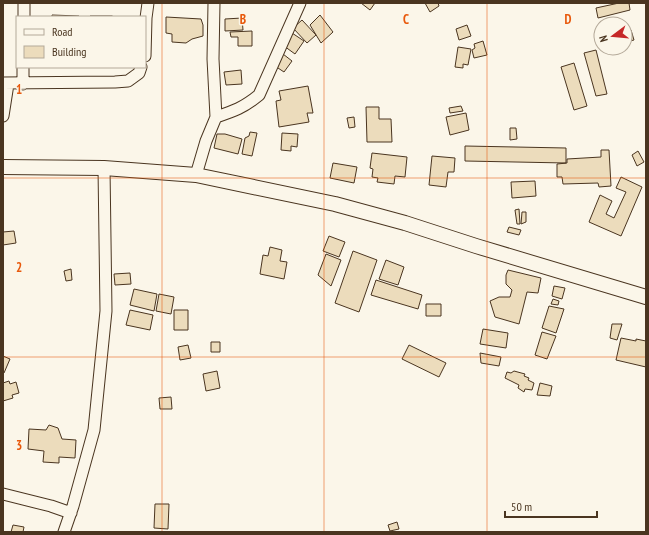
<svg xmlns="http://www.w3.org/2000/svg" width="649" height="535" font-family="'PT Sans Narrow',sans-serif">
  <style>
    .building { fill: #ecdcbc; stroke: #4a3520 }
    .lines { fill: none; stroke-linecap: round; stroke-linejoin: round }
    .minor-casing { stroke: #4a3520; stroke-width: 13 }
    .tertiary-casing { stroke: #4a3520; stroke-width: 16 }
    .minor { stroke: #fbf6e9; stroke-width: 11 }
    .tertiary { stroke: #fbf6e9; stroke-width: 14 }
    .grid { fill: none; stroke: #e8590c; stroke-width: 1; stroke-opacity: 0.55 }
    .grid-label { font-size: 13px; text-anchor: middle; font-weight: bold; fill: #e8590c; stroke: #fbf6e9; stroke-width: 3; stroke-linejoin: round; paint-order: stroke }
  </style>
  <rect width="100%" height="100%" fill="#fbf6e9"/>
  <path class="building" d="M 361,3 L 375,3 L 370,10 Z
    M 425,3 L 438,3 L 439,6 L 430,12 Z
    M 619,3 L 629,3 L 630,10 L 598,18 L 596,8 Z
    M 52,15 L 79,16 L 79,17 L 52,17 Z
    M 320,15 L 333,32 L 321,43 L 310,25 Z
    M 90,16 L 112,16 L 114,17 L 90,17 Z
    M 166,17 L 201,19 L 203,25 L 203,36 L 192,39 L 186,43 L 172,42 L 172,34 L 166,33 Z
    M 242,18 L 243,30 L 225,31 L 225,19 Z
    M 302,20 L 316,35 L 307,43 L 293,28 Z
    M 467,25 L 471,36 L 459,40 L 456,29 Z
    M 631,30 L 634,40 L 625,42 L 625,32 Z
    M 252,31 L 252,46 L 238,46 L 238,37 L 231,37 L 230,32 Z
    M 292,33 L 304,41 L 295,54 L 284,46 Z
    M 483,41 L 487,55 L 474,58 L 472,50 L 475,48 L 474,44 Z
    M 458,47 L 471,49 L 468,65 L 463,64 L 463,68 L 455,67 Z
    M 596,50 L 607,94 L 596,96 L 584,53 Z
    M 283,54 L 292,61 L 284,72 L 275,66 Z
    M 574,63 L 587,106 L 574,110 L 561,67 Z
    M 241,70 L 242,84 L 226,85 L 224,72 Z
    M 308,86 L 313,113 L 307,113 L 309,122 L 279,127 L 276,101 L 281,100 L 279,91 Z
    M 461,106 L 463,111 L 450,113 L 449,108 Z
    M 366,107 L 379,107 L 379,119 L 391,119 L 392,142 L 367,142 Z
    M 466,113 L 469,130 L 450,135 L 446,117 Z
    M 354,117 L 355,127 L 349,128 L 347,118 Z
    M 510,128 L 516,128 L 517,139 L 510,140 Z
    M 250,132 L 257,133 L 252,156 L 242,154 L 245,138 L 249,136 Z
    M 282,133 L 298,134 L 297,147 L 291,146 L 291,151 L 281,150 Z
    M 217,134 L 225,134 L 242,139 L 238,154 L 214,148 Z
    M 465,146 L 566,148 L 566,163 L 465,161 Z
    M 601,150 L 609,150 L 611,186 L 599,187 L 598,183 L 563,184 L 562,177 L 557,177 L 557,164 L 567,163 L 567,159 L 601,157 Z
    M 638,151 L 644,162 L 637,166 L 632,155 Z
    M 372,153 L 407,157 L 405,177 L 395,176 L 394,184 L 377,182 L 378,178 L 372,177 L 373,169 L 370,168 Z
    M 432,156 L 455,158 L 454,172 L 448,172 L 446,187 L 429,185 Z
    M 333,163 L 357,167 L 354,183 L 330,178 Z
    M 621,177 L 642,187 L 621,236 L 589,222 L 600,195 L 612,201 L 606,214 L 614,218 L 626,192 L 616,188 Z
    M 535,181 L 536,196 L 512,198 L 511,182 Z
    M 519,209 L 520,224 L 517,224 L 515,210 Z
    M 522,212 L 526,212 L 526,222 L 521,224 Z
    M 509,227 L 521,230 L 519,235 L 507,232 Z
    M 14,231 L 16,243 L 3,245 L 3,232 Z
    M 329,236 L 345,242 L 339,257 L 323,251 Z
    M 270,247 L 282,250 L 280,261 L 287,262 L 284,279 L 260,274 L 263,255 L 268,256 Z
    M 353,251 L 377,260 L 359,312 L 335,303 Z
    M 326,254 L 341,260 L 331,286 L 318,275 Z
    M 386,260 L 404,267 L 398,285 L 379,279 Z
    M 71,269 L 72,280 L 66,281 L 64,271 Z
    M 508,270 L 541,278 L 538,293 L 527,292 L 519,324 L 495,317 L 490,301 L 499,297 L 510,297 L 512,290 L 506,284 L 506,275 Z
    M 130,273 L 131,284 L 115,285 L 114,274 Z
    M 376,280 L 422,295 L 418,309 L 371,295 Z
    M 554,286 L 565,288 L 562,299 L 552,296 Z
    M 134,289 L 157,294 L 154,311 L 130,305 Z
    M 159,294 L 174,297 L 171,314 L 156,311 Z
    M 553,299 L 559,301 L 558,305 L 551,304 Z
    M 426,304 L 441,304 L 441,316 L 426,316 Z
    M 549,306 L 564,309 L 556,333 L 542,328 Z
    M 130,310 L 153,315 L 150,330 L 126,325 Z
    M 174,310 L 188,310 L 188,330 L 174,330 Z
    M 612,324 L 622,324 L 617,340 L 610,338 Z
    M 483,329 L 508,333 L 506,348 L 480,344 Z
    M 542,332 L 556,336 L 547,359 L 535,355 Z
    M 621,338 L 636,341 L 636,339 L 646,341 L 646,367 L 616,360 Z
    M 211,342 L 220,342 L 220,352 L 211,352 Z
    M 188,345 L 191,358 L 180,360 L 178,347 Z
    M 409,345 L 446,363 L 439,377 L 402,359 Z
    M 480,353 L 501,357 L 499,366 L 481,363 Z
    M 3,356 L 10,359 L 4,373 L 3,373 Z
    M 217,371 L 220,388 L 206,391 L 203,374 Z
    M 514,371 L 525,374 L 524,376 L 529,378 L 528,380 L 534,383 L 532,390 L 525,389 L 524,392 L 518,388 L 519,385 L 505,378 L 507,372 L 511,373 Z
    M 9,381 L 10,384 L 16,382 L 19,393 L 12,395 L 13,398 L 3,401 L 3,383 Z
    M 540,383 L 552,386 L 550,396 L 537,395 Z
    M 171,397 L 172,409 L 160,409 L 159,398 Z
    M 49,425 L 58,428 L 62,439 L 76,440 L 75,458 L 59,457 L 59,463 L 43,462 L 44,451 L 28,449 L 29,429 L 46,430 Z
    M 155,504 L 169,504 L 168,529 L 154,528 Z
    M 397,522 L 399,529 L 390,531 L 388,525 Z
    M 13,525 L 24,527 L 23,532 L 11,532 Z"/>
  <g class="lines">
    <g class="minor-casing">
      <path id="minor" d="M 24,17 L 24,3
        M 145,56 L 146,18 L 148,3
        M 3,83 L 115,82 L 128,81 L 139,73 L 141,67
        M 23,84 L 23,67
        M 3,116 L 8,84
        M 216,117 C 234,111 243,108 259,95 L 300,3
        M 196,175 L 206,141 L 216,117 L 213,59 L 214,3
        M 3,494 L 51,506 L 71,513
        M 64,532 L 73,506 L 94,430 L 106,311 L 104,168"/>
    </g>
    <g class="tertiary-casing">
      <path id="tertiary" d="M 3,167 L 104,168 L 196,175 L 335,204 L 405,223 L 476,246 L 646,297"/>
    </g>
    <use href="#minor" class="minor"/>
    <use href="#tertiary" class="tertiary"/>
  </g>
  <path class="grid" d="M 162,3 L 162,532M 324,3 L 324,532M 487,3 L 487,532M 3,178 L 646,178M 3,357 L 646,357"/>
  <g class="grid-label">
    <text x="243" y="24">B</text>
    <text x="406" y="24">C</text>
    <text x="568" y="24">D</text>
    <text x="19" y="94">1</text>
    <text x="19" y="272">2</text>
    <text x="19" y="450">3</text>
  </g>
  <rect width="649" height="535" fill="none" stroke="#4a3520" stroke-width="8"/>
  <rect x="16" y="16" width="130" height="52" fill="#fbf6e9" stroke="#b4a999"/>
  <rect x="24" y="29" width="20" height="6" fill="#fbf6e9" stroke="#b4a999"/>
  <text x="52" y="36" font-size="12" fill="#4a3520">Road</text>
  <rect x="24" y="46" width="20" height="12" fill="#ecdcbc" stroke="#b4a999"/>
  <text x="52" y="56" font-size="12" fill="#4a3520">Building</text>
  <g transform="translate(613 36) rotate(254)"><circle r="19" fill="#fbf6e9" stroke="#b4a999"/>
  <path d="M0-3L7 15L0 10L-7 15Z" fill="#c62828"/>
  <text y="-6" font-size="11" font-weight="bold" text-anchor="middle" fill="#4a3520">N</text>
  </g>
  <path d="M505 511v6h92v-6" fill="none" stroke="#4a3520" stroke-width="2"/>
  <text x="511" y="511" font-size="12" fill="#4a3520" stroke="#fbf6e9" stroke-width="3" paint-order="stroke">50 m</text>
</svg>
